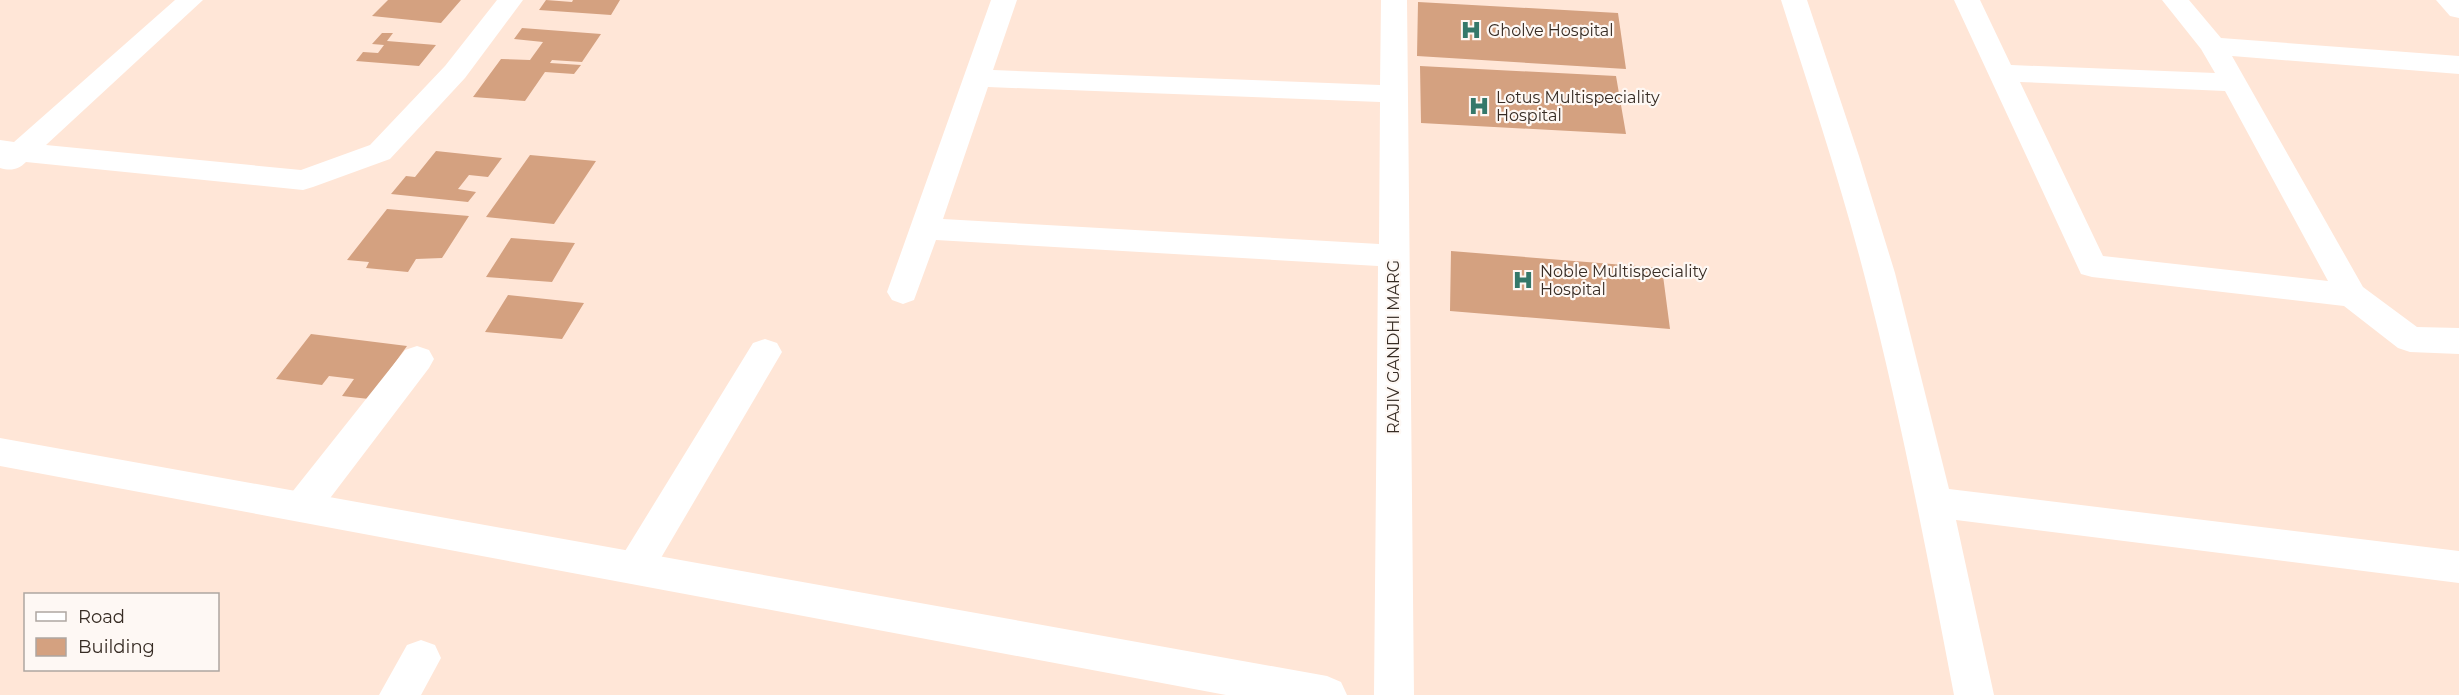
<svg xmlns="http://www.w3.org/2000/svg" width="2459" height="695" font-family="Montserrat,sans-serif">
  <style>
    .building { fill: #d4a180 }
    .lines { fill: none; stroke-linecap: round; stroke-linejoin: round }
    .street { fill: #fff; fill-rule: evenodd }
    .secondary { fill: #fff; fill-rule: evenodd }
    .labels { text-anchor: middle; stroke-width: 4.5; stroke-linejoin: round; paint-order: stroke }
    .poi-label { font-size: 16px; fill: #372c24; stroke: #fef8f4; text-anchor: start }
    .street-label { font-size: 16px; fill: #372c24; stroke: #fef8f4 }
  </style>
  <rect width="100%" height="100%" fill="#ffe6d7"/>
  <path class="building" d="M 388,0 L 461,0 L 441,23 L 372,16 Z
    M 546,0 L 572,2 L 573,0 L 620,0 L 611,15 L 539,10 Z
    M 1418,2 L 1618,13 L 1626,69 L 1417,56 Z
    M 522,28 L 601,34 L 582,62 L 552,60 L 550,63 L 581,65 L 574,74 L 545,72 L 525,101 L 473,97 L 501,59 L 530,60 L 543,42 L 514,39 Z
    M 382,33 L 393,33 L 387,41 L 436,45 L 419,66 L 356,61 L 363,52 L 378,53 L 384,45 L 372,44 Z
    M 1420,66 L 1616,76 L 1626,134 L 1421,123 Z
    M 436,151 L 502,158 L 488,177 L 469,175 L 458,189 L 476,192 L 468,202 L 391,194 L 406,176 L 415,177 Z
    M 530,155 L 596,161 L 554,224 L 486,217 Z
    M 387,209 L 469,216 L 442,258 L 416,259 L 408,272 L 366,268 L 369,262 L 347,260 Z
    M 511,238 L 575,243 L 552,282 L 486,277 Z
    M 1451,251 L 1662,268 L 1670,329 L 1450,311 Z
    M 508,295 L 584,303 L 562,339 L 485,332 Z
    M 311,334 L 407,346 L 369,399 L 342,396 L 354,379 L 329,376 L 322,385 L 276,379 Z"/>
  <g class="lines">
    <path class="street" d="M 175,0 L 203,0 L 46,145 L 301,170 L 370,145 L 445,66 L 497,0 L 523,0 L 465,78 L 390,159 L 313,187 L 303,190 L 26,162 C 18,170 11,171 0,168 L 0,140 L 14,142 Z
      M 991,0 L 1017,0 L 993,70 L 1380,85 L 1381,0 L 1407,0 L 1414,695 L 1374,695 L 1378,266 L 936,240 L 914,300 L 903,304 L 892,300 L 887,292 ZM 988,87 L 1380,102 L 1379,244 L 943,219 Z
      M 1781,0 L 1807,0 L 1859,156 L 1895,273 L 1949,489 L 2459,551 L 2459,583 L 1956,520 L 1994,695 L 1954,695 C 1927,554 1900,412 1864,274 C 1840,181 1810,91 1781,0 Z
      M 1954,0 L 1980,0 L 2011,65 L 2215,73 L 2201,49 L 2162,0 L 2189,0 L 2221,38 L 2459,56 L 2459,74 L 2232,56 L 2363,287 L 2417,327 L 2459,328 L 2459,354 L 2410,352 L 2398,348 L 2344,306 L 2092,277 L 2081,274 ZM 2020,82 L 2225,91 L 2328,281 L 2103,256 Z
      M 2436,0 L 2459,0 L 2459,18 L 2450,16 Z
      M 765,339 L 777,343 L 782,352 L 648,580 L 635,584 L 622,580 L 616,568 L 622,556 L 753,343 Z
      M 417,346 L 429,350 L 434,359 L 429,368 L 315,518 L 302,522 L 289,518 L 284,507 L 289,496 L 405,350 Z
      M 421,640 L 435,645 L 441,658 L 421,695 L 379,695 L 407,645 Z"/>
    <path class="secondary" d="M 0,438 L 1327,676 L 1341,682 L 1347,695 L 1226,695 L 0,466 Z"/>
  </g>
  <defs>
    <g id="hospital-bare" transform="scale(1.62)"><path d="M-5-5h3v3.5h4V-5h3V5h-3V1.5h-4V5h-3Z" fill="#34786a" stroke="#fef8f4" stroke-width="2.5" paint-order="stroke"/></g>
  </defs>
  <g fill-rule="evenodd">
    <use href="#hospital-bare" x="1471" y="30"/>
    <use href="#hospital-bare" x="1479" y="106"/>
    <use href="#hospital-bare" x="1523" y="280"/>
  </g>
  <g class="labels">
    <g class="poi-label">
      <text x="1488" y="36">Gholve Hospital</text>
      <text x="1496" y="103">Lotus Multispeciality<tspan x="1496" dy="18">Hospital</tspan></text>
      <text x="1540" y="277">Noble Multispeciality<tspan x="1540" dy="18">Hospital</tspan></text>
    </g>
    <g class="street-label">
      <text transform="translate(1393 347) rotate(-90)" y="6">RAJIV GANDHI MARG</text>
    </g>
  </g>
  <rect x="24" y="593" width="195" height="78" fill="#fef8f4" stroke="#aea6a1" stroke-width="1.5"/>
  <rect x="36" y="612" width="30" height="9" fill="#ffffff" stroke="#aea6a1" stroke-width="1.5"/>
  <text x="78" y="623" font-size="18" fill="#372c24">Road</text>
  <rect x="36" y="638" width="30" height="18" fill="#d4a180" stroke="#aea6a1" stroke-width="1.5"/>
  <text x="78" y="653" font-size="18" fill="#372c24">Building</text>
</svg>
